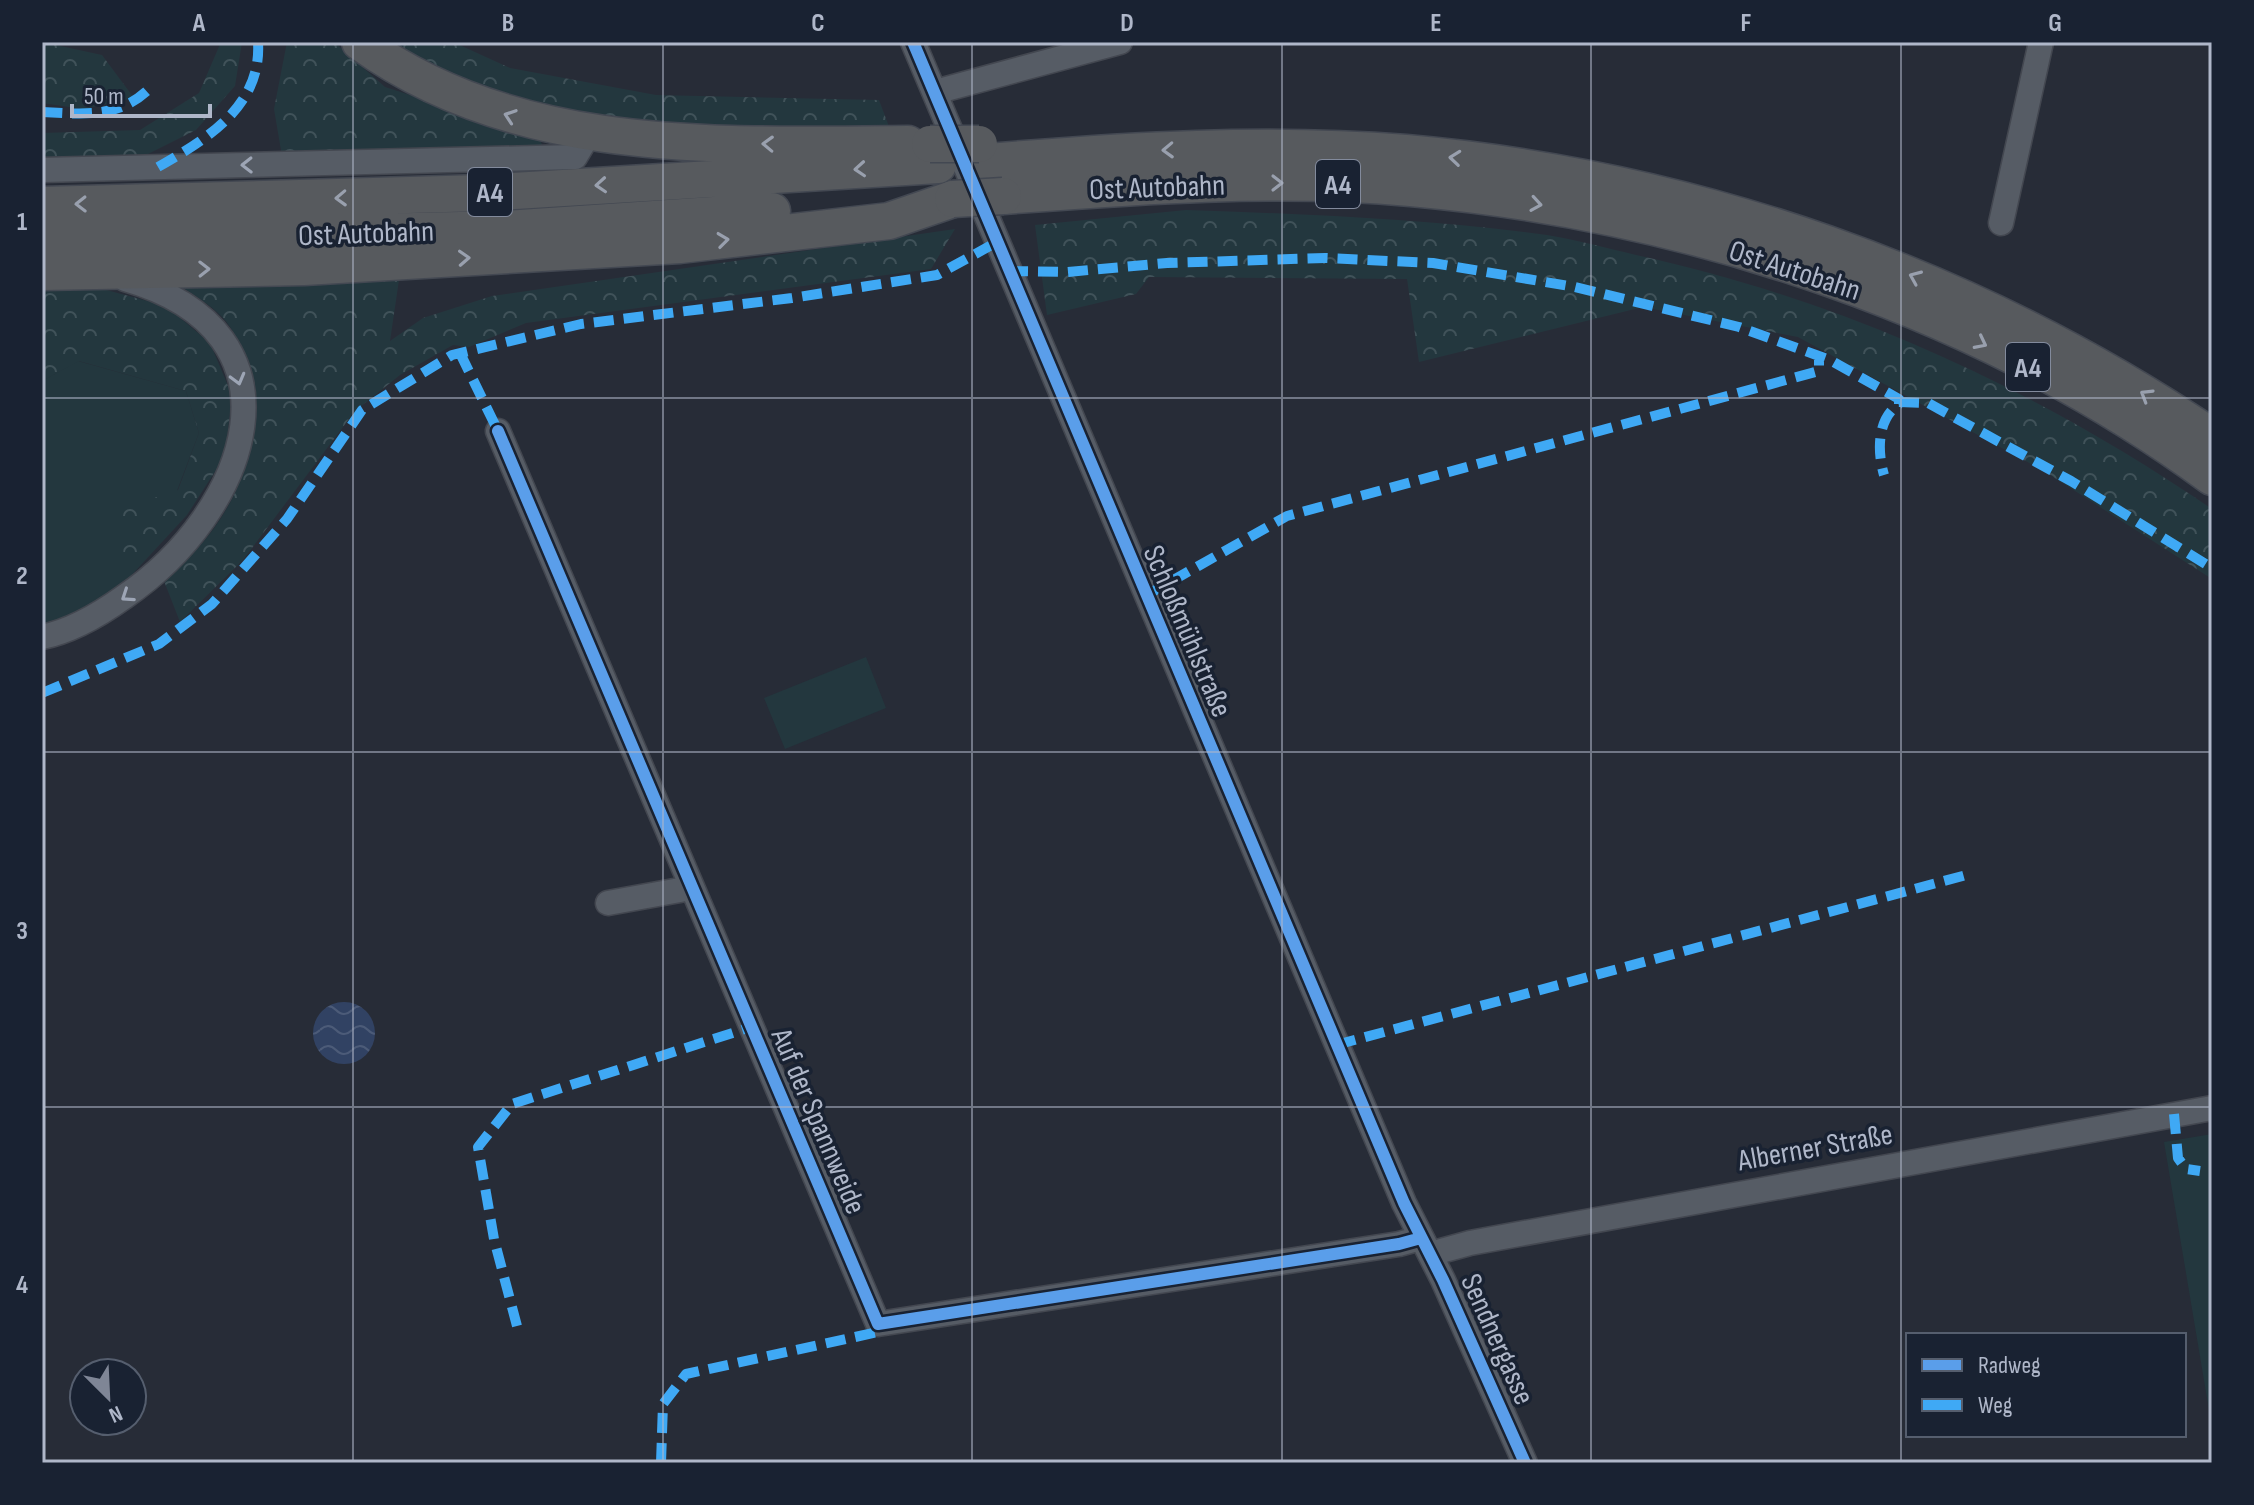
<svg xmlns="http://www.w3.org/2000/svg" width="2254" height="1505" font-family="'Sofia Sans Condensed',sans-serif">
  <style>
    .grass { fill: #23373e }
    .forest { fill: url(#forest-crowns) }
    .water { fill: url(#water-waves) }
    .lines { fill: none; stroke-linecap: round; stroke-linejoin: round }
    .minor-casing { stroke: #434750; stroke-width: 27 }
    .highway-casing { stroke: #434852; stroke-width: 39 }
    .minor { stroke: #565c65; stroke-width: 24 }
    .highway { stroke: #575a5e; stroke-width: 36 }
    .highway-bridge-casing { stroke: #434852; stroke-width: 39; stroke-linecap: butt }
    .highway-bridge { stroke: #575a5e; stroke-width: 36 }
    .quiet { stroke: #3fa9f5; stroke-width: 10; stroke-dasharray: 20 10; stroke-linecap: butt }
    .cycleway-casing { stroke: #192232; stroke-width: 17 }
    .cycleway { stroke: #5a9eea; stroke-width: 12 }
    .oneway { stroke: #99a0ae }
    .oneway2 { stroke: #9da5b5 }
    .grid { fill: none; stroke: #afb7c9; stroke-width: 2; stroke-opacity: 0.55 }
    .labels { text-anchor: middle; stroke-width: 7; stroke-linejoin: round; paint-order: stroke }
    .shield { fill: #192232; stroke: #828a9c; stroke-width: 2 }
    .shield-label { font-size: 28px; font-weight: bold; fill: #afb7c9 }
    .street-label { font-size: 30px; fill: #afb7c9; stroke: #192232 }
    .neatline { fill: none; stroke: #afb7c9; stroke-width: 3 }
    .grid-label { font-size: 26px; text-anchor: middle; font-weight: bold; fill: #afb7c9 }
  </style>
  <defs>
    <pattern id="forest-crowns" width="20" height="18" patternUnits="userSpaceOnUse" patternTransform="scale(2)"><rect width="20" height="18" fill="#23373e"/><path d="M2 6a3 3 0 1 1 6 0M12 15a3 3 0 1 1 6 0" fill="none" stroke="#405259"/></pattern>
    <pattern id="water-waves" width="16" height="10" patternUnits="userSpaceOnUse" patternTransform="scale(2)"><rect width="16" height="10" fill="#314263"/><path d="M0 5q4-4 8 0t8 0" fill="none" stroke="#4c5b78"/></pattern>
  </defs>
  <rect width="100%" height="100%" fill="#272c37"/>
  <path class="grass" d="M 78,361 L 186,391 L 199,433 L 177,491 L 127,580 L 99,603 L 42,627 L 42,381 Z
    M 866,657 L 886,708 L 785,749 L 764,698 Z
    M 2212,1134 L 2212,1428 L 2164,1142 Z"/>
  <path class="forest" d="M 42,42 L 102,55 L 134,98 L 83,109 L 42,103 Z
    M 221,42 L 242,42 L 235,86 L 196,130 L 144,156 L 42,157 L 42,133 L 140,130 L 199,93 Z
    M 287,42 L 334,42 L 385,87 L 538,136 L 546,153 L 282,156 L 274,109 Z
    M 387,42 L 453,42 L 510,68 L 656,95 L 879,100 L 891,132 L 711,133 L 501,99 Z
    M 1186,210 C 1307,214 1428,219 1547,235 C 1577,240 1607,248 1636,255 C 1843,300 2037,389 2212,509 L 2212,579 L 2044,471 L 1798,337 L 1643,307 L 1419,362 L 1407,279 L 1149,277 L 1136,294 L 1047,315 L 1035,225 Z
    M 955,229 L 931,269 L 526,323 L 469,347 L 453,345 L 400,375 L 355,411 L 243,560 L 180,622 L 164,581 C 192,557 216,531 233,497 C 259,447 262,353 218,313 C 205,301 187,291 173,281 L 400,273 L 390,341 L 423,318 L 492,296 Z
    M 42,288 L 99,288 L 166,306 L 210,343 L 232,395 L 225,456 L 187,515 L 127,580 L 118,510 L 178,490 L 199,433 L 186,391 L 79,361 L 42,381 Z"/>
  <path class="water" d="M313 1033a31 31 0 1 1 62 0a31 31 0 1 1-62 0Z"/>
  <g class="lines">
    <g class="minor-casing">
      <path id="minor" d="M 913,42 L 1404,1203 L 1443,1280 L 1525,1463
        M 935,92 L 1120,42
        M 42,170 L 575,157 L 590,132
        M 2001,223 L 2041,42
        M 498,431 L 878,1324 L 1399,1244 L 1421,1238
        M 42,637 C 72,631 99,615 124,597 C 249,512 314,333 125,279
        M 608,903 L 691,888
        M 1430,1254 L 1470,1243 L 2212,1108"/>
    </g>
    <g class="highway-casing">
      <path id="highway" d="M 360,42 C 519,157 721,145 908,144
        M 988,162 C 1127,150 1267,142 1406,153 C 1693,178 1973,276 2212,437
        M 1003,196 C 1138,186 1276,176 1411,188 C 1693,213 1983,309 2212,477
        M 42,205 L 482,193 L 938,165
        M 42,239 L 506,229 L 772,211
        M 42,272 L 304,267 L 680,245 L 889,221 L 953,199"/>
    </g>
    <use href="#minor" class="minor"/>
    <use href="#highway" class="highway"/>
    <g class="highway-bridge-casing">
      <path id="highway-bridge" d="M 930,144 L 979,144
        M 953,199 L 1003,196"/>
    </g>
    <use href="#highway-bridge" class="highway-bridge"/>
    <path class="quiet" d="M 42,112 C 85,114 120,119 152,86
      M 158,167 C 207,139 262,106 258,42
      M 1008,271 L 1067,272 L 1167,263 L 1325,258 L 1433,263 L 1575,287 L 1739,327 L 1830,360 L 1899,399 L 1899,404 C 1877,419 1877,451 1884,475
      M 460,353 L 498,431
      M 1899,402 L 1928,403 L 2071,481 L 2212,568
      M 1145,596 L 1287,516 L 1819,371 L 1819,357
      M 42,693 L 159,644 L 212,604 L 287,519 L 362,410 L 452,355 L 581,324 L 792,298 L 937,275 L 997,242
      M 1336,1045 L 1970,874
      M 2174,1114 L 2178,1158 L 2186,1169 L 2200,1171
      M 517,1326 L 494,1239 L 478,1147 L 512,1104 L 751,1027
      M 661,1463 L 663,1404 L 686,1374 L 878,1332 L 878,1324"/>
    <g class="cycleway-casing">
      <path id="cycleway" d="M 913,42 L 1404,1203 L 1443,1280 L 1525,1463
        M 498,431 L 878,1324 L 1399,1244 L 1421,1238"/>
    </g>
    <use href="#cycleway" class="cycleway"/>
  </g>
  <defs><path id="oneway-chevron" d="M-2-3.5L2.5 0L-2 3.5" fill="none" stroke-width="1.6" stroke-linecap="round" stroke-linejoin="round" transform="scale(2)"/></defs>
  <g class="oneway">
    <use href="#oneway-chevron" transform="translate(510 116) rotate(-161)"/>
    <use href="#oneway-chevron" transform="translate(768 144) rotate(-178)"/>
    <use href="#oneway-chevron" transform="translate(1168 150) rotate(178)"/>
    <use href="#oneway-chevron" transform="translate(1455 158) rotate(-174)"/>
    <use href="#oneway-chevron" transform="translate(860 169) rotate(176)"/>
    <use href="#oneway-chevron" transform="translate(1277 183)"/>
    <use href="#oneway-chevron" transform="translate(601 185) rotate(176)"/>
    <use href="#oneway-chevron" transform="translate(341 198) rotate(178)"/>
    <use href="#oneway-chevron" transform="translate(81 204) rotate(179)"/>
    <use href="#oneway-chevron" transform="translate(1536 204) rotate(9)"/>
    <use href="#oneway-chevron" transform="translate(723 240) rotate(-7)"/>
    <use href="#oneway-chevron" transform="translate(464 258) rotate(-3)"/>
    <use href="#oneway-chevron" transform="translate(204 269) rotate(-1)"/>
    <use href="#oneway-chevron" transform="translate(1915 277) rotate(-157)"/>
    <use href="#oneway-chevron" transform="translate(1981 343) rotate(27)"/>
    <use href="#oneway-chevron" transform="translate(2146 395) rotate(-149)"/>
  </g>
  <g class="oneway2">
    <use href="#oneway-chevron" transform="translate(247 165) rotate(179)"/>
    <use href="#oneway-chevron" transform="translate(238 379) rotate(75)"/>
    <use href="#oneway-chevron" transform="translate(127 596) rotate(146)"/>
  </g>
  <path class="grid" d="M 353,42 L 353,1463M 663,42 L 663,1463M 972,42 L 972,1463M 1282,42 L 1282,1463M 1591,42 L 1591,1463M 1901,42 L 1901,1463M 42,398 L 2212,398M 42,752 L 2212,752M 42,1107 L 2212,1107"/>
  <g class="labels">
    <g class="shield">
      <rect x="1316" y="160" width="44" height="48" rx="6"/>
      <rect x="468" y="168" width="44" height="48" rx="6"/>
      <rect x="2006" y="343" width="44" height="48" rx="6"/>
    </g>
    <g class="shield-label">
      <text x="1338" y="194">A4</text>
      <text x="490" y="202">A4</text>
      <text x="2028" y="377">A4</text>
    </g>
    <g class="street-label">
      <text transform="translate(1157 187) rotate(-2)" y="10">Ost Autobahn</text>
      <text transform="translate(366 233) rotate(-2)" y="10">Ost Autobahn</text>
      <text transform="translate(1795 270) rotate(18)" y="10">Ost Autobahn</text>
      <text transform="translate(1188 631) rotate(67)" y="10">Schloßmühlstraße</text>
      <text transform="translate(819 1121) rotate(67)" y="10">Auf der Spannweide</text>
      <text transform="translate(1815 1147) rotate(-10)" y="10">Alberner Straße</text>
      <text transform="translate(1498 1339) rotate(66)" y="10">Sendnergasse</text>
    </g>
  </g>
  <rect width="2254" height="1505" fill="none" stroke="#192232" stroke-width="88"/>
  <rect x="1906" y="1333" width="280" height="104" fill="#192232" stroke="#555e6e" stroke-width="2"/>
  <rect x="1922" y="1359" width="40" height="12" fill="#5a9eea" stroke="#555e6e" stroke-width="2"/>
  <text x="1978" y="1373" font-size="24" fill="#afb7c9">Radweg</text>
  <rect x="1922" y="1399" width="40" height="12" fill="#3fa9f5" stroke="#555e6e" stroke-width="2"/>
  <text x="1978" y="1413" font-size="24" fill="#afb7c9">Weg</text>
  <g transform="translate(108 1397) rotate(156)"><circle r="38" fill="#192232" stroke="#555e6e" stroke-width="2"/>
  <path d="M0-6L14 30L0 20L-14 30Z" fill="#7f8696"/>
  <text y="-12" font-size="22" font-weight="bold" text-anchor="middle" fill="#afb7c9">N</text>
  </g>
  <path d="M72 104v12h138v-12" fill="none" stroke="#afb7c9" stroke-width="4"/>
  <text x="84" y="104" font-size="24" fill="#afb7c9" stroke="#192232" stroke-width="6" paint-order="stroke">50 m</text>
  <rect x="44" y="44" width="2166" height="1417" class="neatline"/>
  <g class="grid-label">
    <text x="199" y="31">A</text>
    <text x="508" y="31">B</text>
    <text x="818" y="31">C</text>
    <text x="1127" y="31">D</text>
    <text x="1436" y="31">E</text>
    <text x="1746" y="31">F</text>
    <text x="2055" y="31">G</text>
    <text x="22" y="230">1</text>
    <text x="22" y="584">2</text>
    <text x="22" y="939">3</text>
    <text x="22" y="1293">4</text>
  </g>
</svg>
